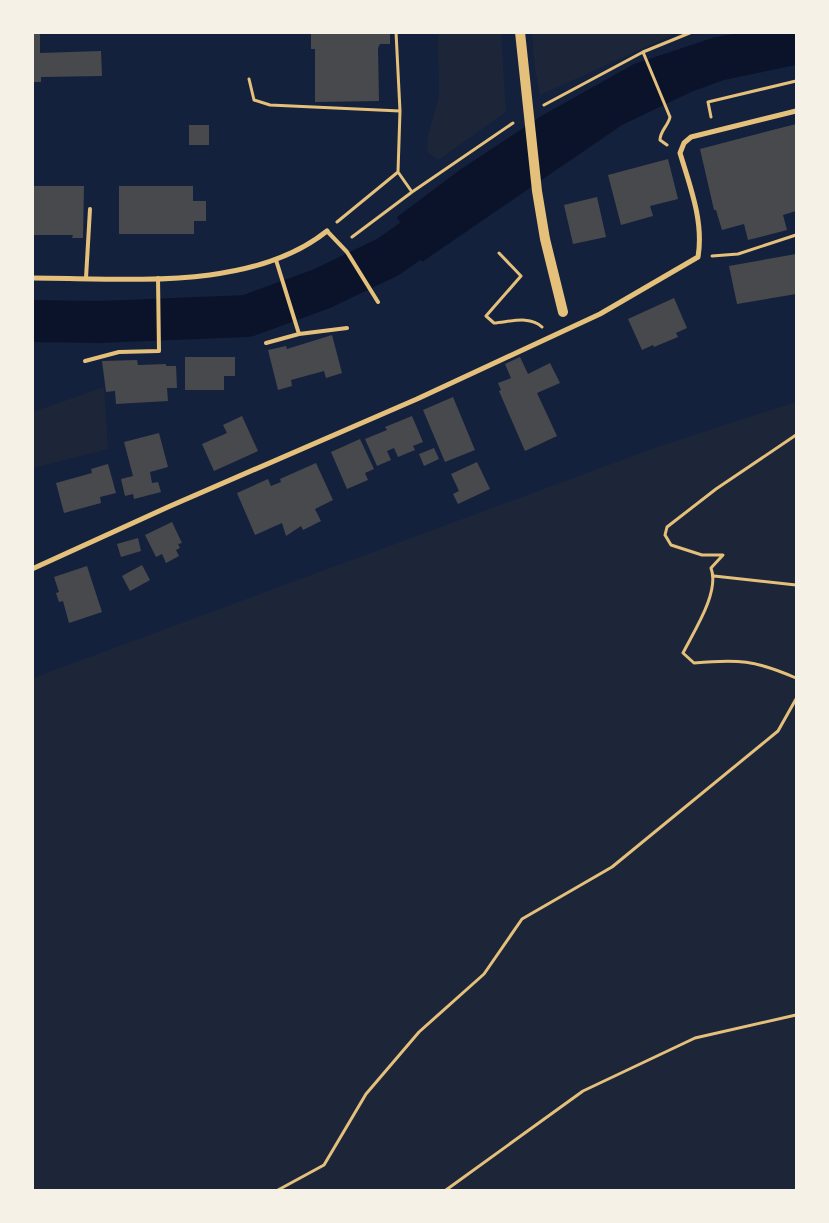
<svg xmlns="http://www.w3.org/2000/svg" width="829" height="1223" font-family="'Fira Sans',sans-serif">
  <style>
    .green { fill: #1d2539 }
    .water { fill: #0b132b }
    .lines { fill: none; stroke-linecap: round; stroke-linejoin: round }
    .river { stroke: #0b132b; stroke-width: 42 }
    .building { fill: #48494c }
    .path { stroke: #e5c07b; stroke-width: 3 }
    .service { stroke: #e5c07b; stroke-width: 4 }
    .minor { stroke: #e5c07b; stroke-width: 5 }
    .secondary { stroke: #e5c07b; stroke-width: 10 }
  </style>
  <rect width="100%" height="100%" fill="#14213d"/>
  <path class="green" d="M 438,33 L 501,33 L 506,112 L 438,160 L 427,152 L 428,136 L 439,97 Z
    M 532,33 L 532,32 L 677,33 L 540,95 L 535,69 Z
    M 104,387 L 108,449 L 33,468 L 33,412 Z
    M 796,402 L 796,1190 L 33,1190 L 33,678 L 657,447 Z"/>
  <path class="water" d="M 741,33 L 796,33 L 796,65 L 724,80 L 691,92 L 622,125 L 422,262 L 397,217 L 461,169 L 543,115 L 634,64 L 715,37 Z"/>
  <g class="lines">
    <path class="river" d="M 32,321 L 99,322 L 247,316 L 321,289 L 388,257 L 459,207"/>
  </g>
  <path class="building" d="M 32,32 L 40,32 L 40,53 L 101,51 L 102,76 L 41,77 L 41,82 L 32,82 Z
    M 311,32 L 390,32 L 390,44 L 380,44 L 378,48 L 379,101 L 315,102 L 315,49 L 311,49 Z
    M 796,124 L 796,211 L 783,215 L 787,230 L 748,240 L 744,224 L 722,230 L 716,210 L 714,210 L 700,149 Z
    M 189,125 L 209,125 L 209,145 L 189,145 Z
    M 668,159 L 678,199 L 650,206 L 653,216 L 621,225 L 608,175 Z
    M 32,186 L 84,186 L 83,238 L 72,238 L 73,235 L 32,235 Z
    M 119,186 L 193,186 L 193,201 L 206,201 L 206,221 L 194,221 L 194,234 L 119,234 Z
    M 597,197 L 606,237 L 573,244 L 564,205 Z
    M 796,254 L 796,294 L 737,304 L 729,266 Z
    M 674,298 L 687,328 L 676,333 L 678,337 L 654,347 L 653,345 L 642,350 L 628,319 Z
    M 332,335 L 342,373 L 326,378 L 324,371 L 291,380 L 292,386 L 278,390 L 268,350 L 286,346 L 287,349 Z
    M 185,357 L 235,357 L 235,376 L 224,376 L 224,390 L 185,390 Z
    M 520,357 L 528,374 L 550,363 L 560,383 L 537,393 L 557,436 L 525,451 L 499,391 L 501,390 L 498,383 L 511,378 L 505,364 Z
    M 137,360 L 138,365 L 166,364 L 166,366 L 176,366 L 177,388 L 167,388 L 168,401 L 116,404 L 115,391 L 106,392 L 102,361 Z
    M 453,397 L 475,450 L 445,462 L 423,410 Z
    M 242,416 L 258,451 L 214,471 L 202,444 L 227,433 L 223,425 Z
    M 412,416 L 423,442 L 413,446 L 415,450 L 398,457 L 394,448 L 387,451 L 391,460 L 377,466 L 365,439 L 387,430 L 385,427 Z
    M 159,433 L 168,467 L 150,472 L 152,483 L 158,482 L 161,492 L 134,499 L 133,494 L 125,496 L 121,479 L 133,476 L 124,442 Z
    M 360,439 L 374,469 L 365,473 L 368,480 L 347,489 L 331,452 Z
    M 434,448 L 439,459 L 424,466 L 419,454 Z
    M 477,462 L 490,489 L 458,504 L 453,494 L 459,491 L 451,474 Z
    M 316,463 L 333,500 L 315,509 L 321,521 L 303,530 L 301,526 L 286,536 L 282,523 L 255,535 L 237,493 L 268,479 L 271,486 L 281,482 L 280,479 Z
    M 108,464 L 116,493 L 100,497 L 101,503 L 64,513 L 56,483 L 92,473 L 91,469 Z
    M 172,522 L 182,543 L 178,544 L 180,548 L 176,550 L 179,556 L 166,563 L 162,554 L 156,557 L 145,535 Z
    M 138,538 L 141,551 L 121,557 L 117,544 Z
    M 142,565 L 150,580 L 130,591 L 122,576 Z
    M 87,566 L 102,612 L 69,623 L 63,601 L 59,602 L 56,593 L 59,592 L 54,577 Z"/>
  <g class="lines">
    <path class="path" d="M 396,32 L 400,111 L 398,172
      M 643,52 L 670,117 C 668,126 660,131 660,140 L 667,145
      M 249,79 L 254,100 L 270,105 L 400,111
      M 544,105 L 643,52 L 692,32
      M 711,117 L 708,102 L 796,81
      M 337,222 L 398,172 L 412,192 L 513,123
      M 352,237 L 412,192
      M 499,253 L 521,276 L 486,316 L 494,323 C 509,322 530,315 542,327
      M 712,256 L 738,254 L 796,235
      M 796,435 L 716,489 L 667,527 L 665,535 L 671,545 L 702,555 L 723,555 L 711,568 C 720,592 694,631 683,653 L 694,663 C 738,659 755,660 796,678
      M 714,576 L 796,585
      M 278,1190 L 324,1165 L 366,1094 L 419,1032 L 484,974 L 522,919 L 612,867 L 778,731 L 796,699
      M 446,1190 L 583,1091 L 695,1038 L 796,1015"/>
    <path class="service" d="M 327,231 L 347,252 L 378,302
      M 276,260 L 299,334
      M 86,278 L 90,209
      M 266,343 L 299,334 L 347,328
      M 85,361 L 119,352 L 159,351 L 158,278"/>
    <path class="minor" d="M 32,278 C 125,278 251,292 327,231
      M 32,569 L 168,507 L 417,399 L 600,314 L 698,257 C 704,222 690,186 680,153 L 684,143 L 691,137 L 796,111"/>
    <path class="secondary" d="M 520,32 L 537,191 L 545,239 L 563,312"/>
  </g>
  <rect width="829" height="1223" fill="none" stroke="#f6f1e7" stroke-width="68"/>
</svg>
